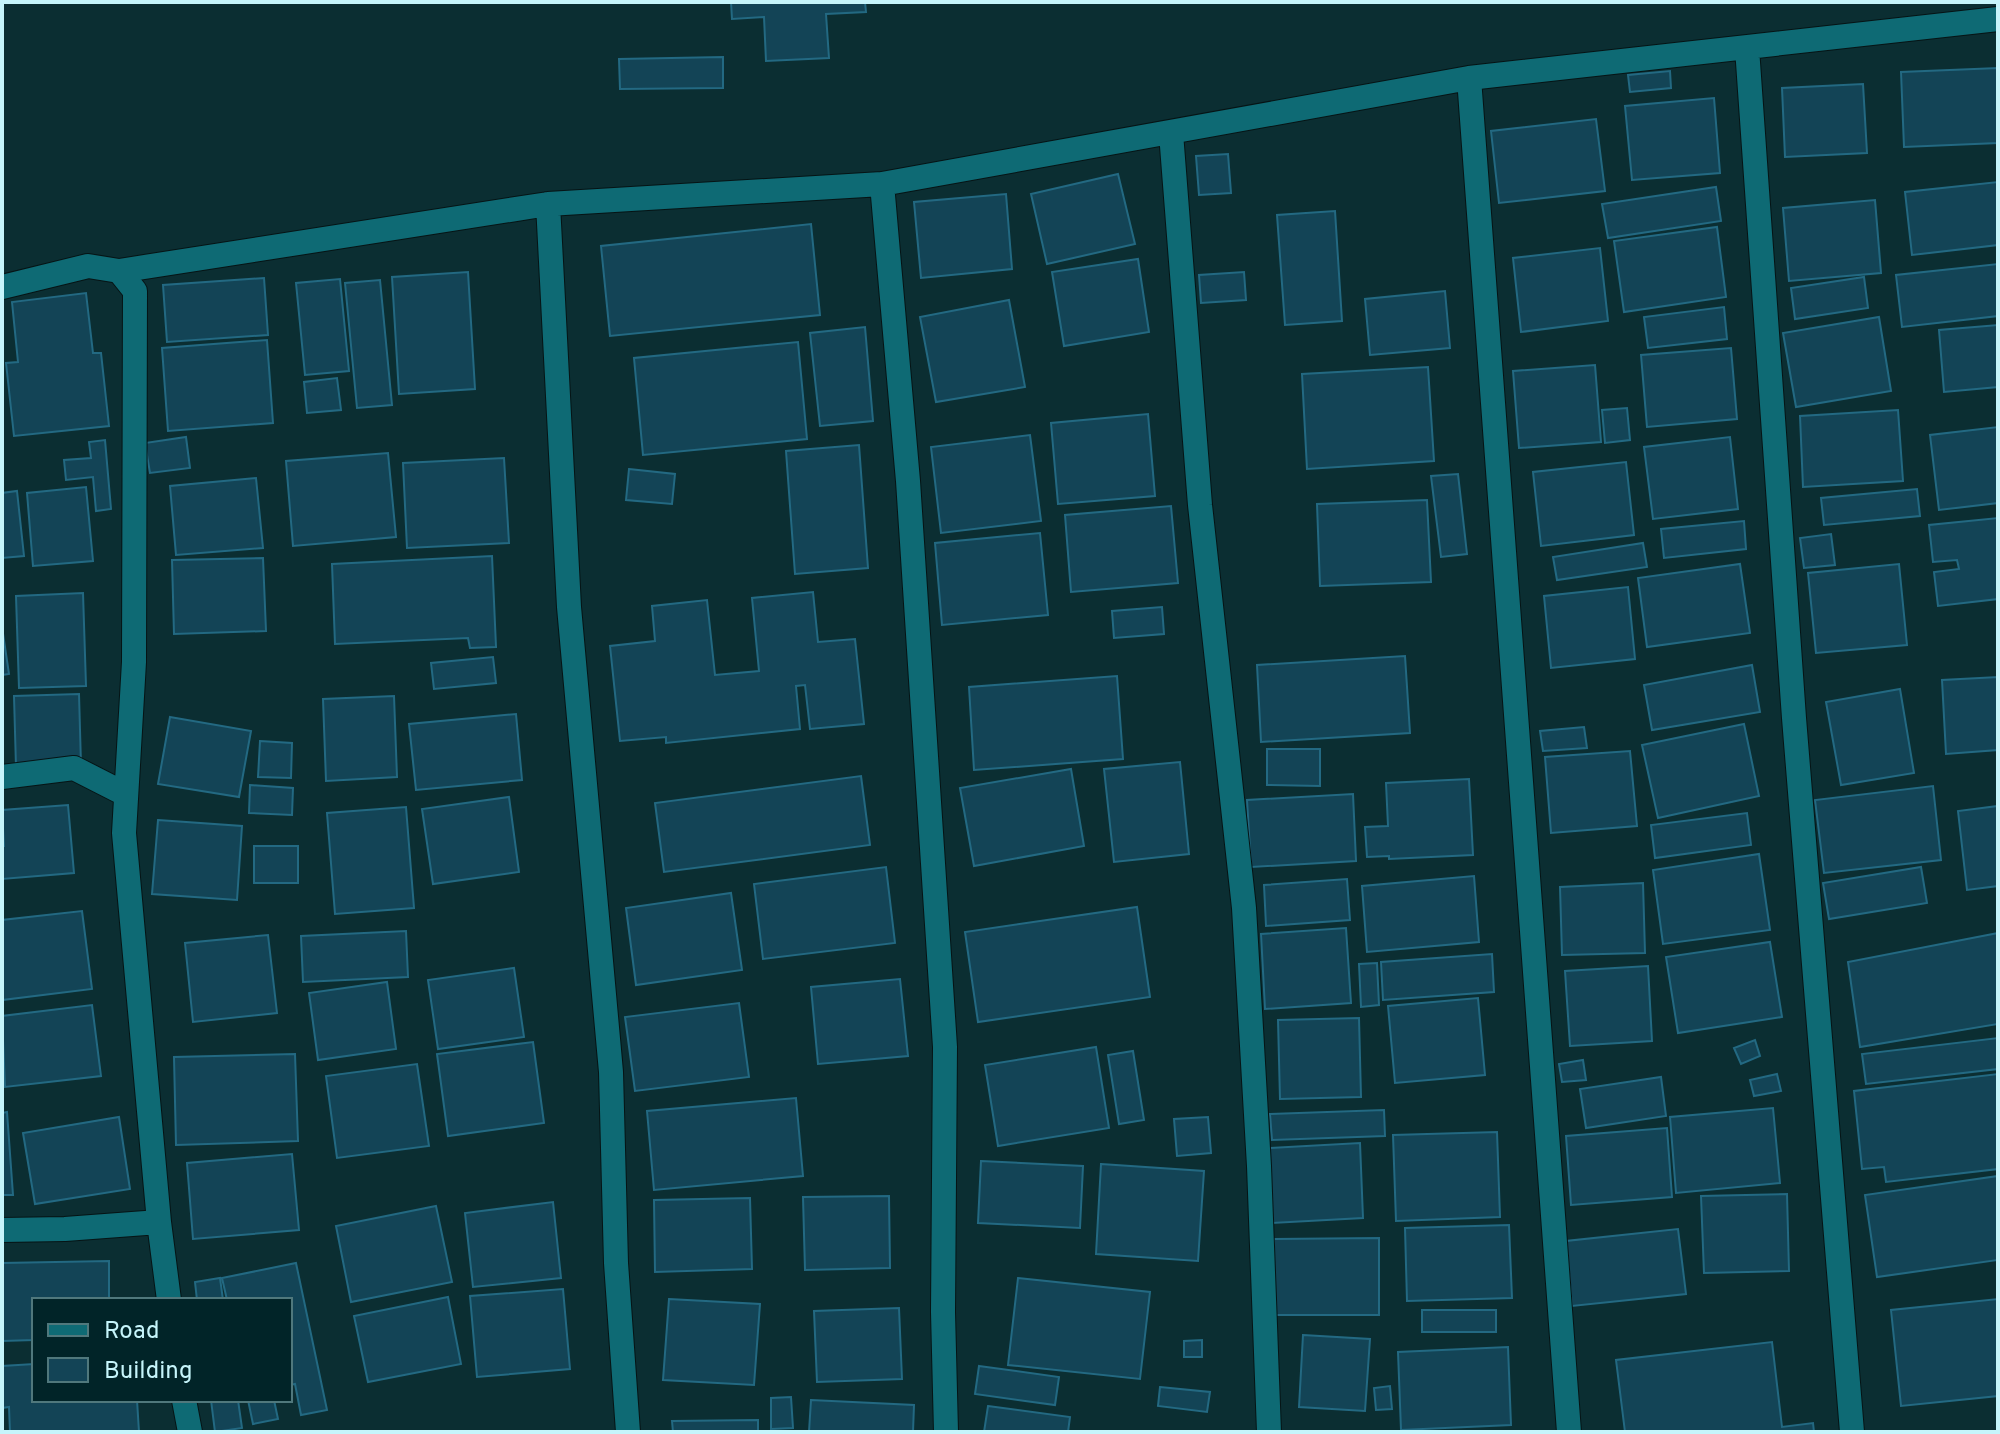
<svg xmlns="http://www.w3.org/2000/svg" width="2000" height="1434" font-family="Overpass,sans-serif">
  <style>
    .building { fill: #134456; stroke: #236982; stroke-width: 2 }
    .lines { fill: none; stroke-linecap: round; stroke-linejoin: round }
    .street-casing { stroke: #061415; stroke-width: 26 }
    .street { stroke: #0e6a74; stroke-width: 24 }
  </style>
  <rect width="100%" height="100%" fill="#0b2e32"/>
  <path class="building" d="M 731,2 L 865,2 L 866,12 L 826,14 L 829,58 L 766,61 L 764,17 L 732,19 Z
    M 723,57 L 723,88 L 620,89 L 619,59 Z
    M 1998,68 L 1998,143 L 1904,147 L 1901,72 Z
    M 1670,71 L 1671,88 L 1630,92 L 1628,75 Z
    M 1863,84 L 1867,153 L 1785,157 L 1782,88 Z
    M 1714,98 L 1720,173 L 1632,180 L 1625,106 Z
    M 1596,119 L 1605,191 L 1499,203 L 1491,131 Z
    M 1228,154 L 1231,193 L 1199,195 L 1196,156 Z
    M 1118,174 L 1135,244 L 1047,264 L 1031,194 Z
    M 1998,182 L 1998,245 L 1912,255 L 1905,192 Z
    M 1716,187 L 1721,221 L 1608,238 L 1602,204 Z
    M 1006,194 L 1012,269 L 921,278 L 914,202 Z
    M 1875,200 L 1881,273 L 1789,281 L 1783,208 Z
    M 1335,211 L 1342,321 L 1285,325 L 1277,215 Z
    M 811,224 L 820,315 L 610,336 L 601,246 Z
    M 1717,227 L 1726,297 L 1624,312 L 1614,241 Z
    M 1600,248 L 1608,321 L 1521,332 L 1513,258 Z
    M 1138,259 L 1149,332 L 1064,346 L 1052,272 Z
    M 1998,264 L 1998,316 L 1902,327 L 1896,275 Z
    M 468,272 L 475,389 L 399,394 L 392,277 Z
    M 1244,272 L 1246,300 L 1201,303 L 1199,275 Z
    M 1864,277 L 1868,308 L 1795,319 L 1791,288 Z
    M 264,278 L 268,335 L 167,342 L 163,285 Z
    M 340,279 L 349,371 L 305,375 L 296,283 Z
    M 380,280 L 392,405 L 357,408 L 345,283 Z
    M 1445,291 L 1450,348 L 1370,355 L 1365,299 Z
    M 86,293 L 93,353 L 101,353 L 109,426 L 14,436 L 6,363 L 18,362 L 12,302 Z
    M 1009,300 L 1025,387 L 936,402 L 920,317 Z
    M 1724,307 L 1727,339 L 1648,348 L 1644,317 Z
    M 1879,317 L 1891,391 L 1796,407 L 1783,333 Z
    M 1998,325 L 1998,387 L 1944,392 L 1939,330 Z
    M 865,327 L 873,421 L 820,426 L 810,333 Z
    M 267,340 L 273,423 L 168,431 L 162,348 Z
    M 798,342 L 807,439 L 643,455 L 634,358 Z
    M 1731,348 L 1737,419 L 1647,427 L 1641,355 Z
    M 1595,365 L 1601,442 L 1519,448 L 1513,371 Z
    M 1428,367 L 1434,461 L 1307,469 L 1302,374 Z
    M 337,378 L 341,410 L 307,413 L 304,382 Z
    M 1627,408 L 1630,440 L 1605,443 L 1602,410 Z
    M 1898,410 L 1903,481 L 1803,487 L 1800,416 Z
    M 1148,414 L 1155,496 L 1058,504 L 1051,423 Z
    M 1998,427 L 1998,503 L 1939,510 L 1930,435 Z
    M 1030,435 L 1041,521 L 941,533 L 931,447 Z
    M 186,437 L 190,468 L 150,473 L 145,443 Z
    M 1730,437 L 1738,509 L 1653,519 L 1644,447 Z
    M 105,440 L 111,509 L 96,511 L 93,477 L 66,480 L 64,460 L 91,458 L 89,442 Z
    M 859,445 L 868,568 L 795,574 L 786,451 Z
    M 388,453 L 396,537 L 293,546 L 286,461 Z
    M 504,458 L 509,543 L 407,548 L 403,463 Z
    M 1626,462 L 1634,535 L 1541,546 L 1533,472 Z
    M 629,469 L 675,474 L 672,504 L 626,500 Z
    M 1458,474 L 1467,554 L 1441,557 L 1431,476 Z
    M 256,478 L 263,548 L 176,555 L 170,486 Z
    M 86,487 L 93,561 L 33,566 L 27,493 Z
    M 1917,489 L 1920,516 L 1824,525 L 1821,498 Z
    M 17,491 L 24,556 L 2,558 L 2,493 Z
    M 1427,500 L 1431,582 L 1320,586 L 1317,504 Z
    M 1171,506 L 1178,583 L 1071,592 L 1065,515 Z
    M 1998,518 L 1998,599 L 1938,606 L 1934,572 L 1959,569 L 1957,560 L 1933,562 L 1929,525 Z
    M 1744,521 L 1746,549 L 1664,558 L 1661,529 Z
    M 1040,533 L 1048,615 L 942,625 L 935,543 Z
    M 1831,534 L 1835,565 L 1804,568 L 1800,538 Z
    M 1643,543 L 1647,567 L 1557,580 L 1553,557 Z
    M 492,556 L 496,647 L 470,648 L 468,638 L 335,644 L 332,564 Z
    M 263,558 L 266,631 L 174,634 L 172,560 Z
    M 1740,564 L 1750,633 L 1647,647 L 1638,578 Z
    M 1899,564 L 1907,645 L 1816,653 L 1808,573 Z
    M 1628,587 L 1635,659 L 1551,668 L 1544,596 Z
    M 813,592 L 818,642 L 855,639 L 864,724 L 810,729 L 805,685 L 796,686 L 800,729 L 666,743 L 666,737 L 620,741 L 610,646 L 655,641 L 652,606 L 707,600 L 715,675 L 759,671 L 752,598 Z
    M 83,593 L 86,686 L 19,688 L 16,596 Z
    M 1162,607 L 1164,634 L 1114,638 L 1112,611 Z
    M 2,627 L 9,674 L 2,675 Z
    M 1405,656 L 1410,733 L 1261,742 L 1257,665 Z
    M 493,657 L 496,683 L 434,689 L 431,663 Z
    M 1752,665 L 1760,712 L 1652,730 L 1644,685 Z
    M 1117,676 L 1123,759 L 974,770 L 969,687 Z
    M 1998,677 L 1998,750 L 1946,754 L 1942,680 Z
    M 1900,689 L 1914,773 L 1841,785 L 1826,702 Z
    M 79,694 L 81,765 L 16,767 L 14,696 Z
    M 394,696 L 397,777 L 326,781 L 323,699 Z
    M 516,714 L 522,780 L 416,790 L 409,724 Z
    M 170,717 L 251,731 L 239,797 L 158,784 Z
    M 1744,724 L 1759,796 L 1658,818 L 1642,745 Z
    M 1584,727 L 1587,748 L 1543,751 L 1540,731 Z
    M 260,741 L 292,743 L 291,778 L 258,777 Z
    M 1267,749 L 1320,749 L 1320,786 L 1267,785 Z
    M 1630,751 L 1637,826 L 1551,833 L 1545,757 Z
    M 1180,762 L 1189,854 L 1114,862 L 1104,769 Z
    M 1071,769 L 1084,846 L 974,866 L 960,788 Z
    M 861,776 L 870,845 L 664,872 L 655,803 Z
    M 1469,779 L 1473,855 L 1389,859 L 1389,856 L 1367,857 L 1365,827 L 1388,826 L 1386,783 Z
    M 250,785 L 293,788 L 292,815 L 249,813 Z
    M 1933,786 L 1941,860 L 1824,873 L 1815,800 Z
    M 1353,794 L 1356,861 L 1251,867 L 1247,800 Z
    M 509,797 L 519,872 L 433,884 L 422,809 Z
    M 68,805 L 74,873 L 2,879 L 2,846 L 4,846 L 2,810 Z
    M 1998,806 L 1998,886 L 1967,890 L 1958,811 Z
    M 406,807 L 414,908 L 335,914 L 327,813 Z
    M 1747,813 L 1751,845 L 1655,858 L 1651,825 Z
    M 158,820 L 242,826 L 237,900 L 152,894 Z
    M 254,846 L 298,846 L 298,883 L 254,883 Z
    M 1759,854 L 1770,930 L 1663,944 L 1653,870 Z
    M 886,867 L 895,943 L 763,959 L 754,884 Z
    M 1921,867 L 1927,903 L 1829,919 L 1823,883 Z
    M 1474,876 L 1479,942 L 1367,952 L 1362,886 Z
    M 1347,879 L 1350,920 L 1266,926 L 1264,885 Z
    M 1643,883 L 1645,953 L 1562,955 L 1560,887 Z
    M 731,893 L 742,970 L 636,985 L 626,908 Z
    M 1137,907 L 1150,997 L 978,1022 L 965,932 Z
    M 82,911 L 92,989 L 2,1000 L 2,920 Z
    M 1346,928 L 1351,1003 L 1265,1009 L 1261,934 Z
    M 406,931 L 408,977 L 303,982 L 301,936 Z
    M 1998,933 L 1998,1024 L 1860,1047 L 1848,962 Z
    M 268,935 L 277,1013 L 193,1022 L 185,943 Z
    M 1770,942 L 1782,1017 L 1678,1033 L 1666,957 Z
    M 1492,954 L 1494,992 L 1383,1000 L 1381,962 Z
    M 1377,963 L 1379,1005 L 1361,1007 L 1359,964 Z
    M 1648,966 L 1652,1041 L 1570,1046 L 1565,971 Z
    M 514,968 L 524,1037 L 438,1049 L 428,980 Z
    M 900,979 L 908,1056 L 818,1064 L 811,987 Z
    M 387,982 L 396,1049 L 318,1060 L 309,993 Z
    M 1478,998 L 1485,1075 L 1395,1083 L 1388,1006 Z
    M 739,1003 L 749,1077 L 635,1091 L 625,1017 Z
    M 92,1005 L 101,1076 L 5,1087 L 2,1016 Z
    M 1359,1018 L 1361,1097 L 1280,1099 L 1278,1020 Z
    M 1998,1038 L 1998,1069 L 1866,1084 L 1862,1054 Z
    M 1755,1040 L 1760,1056 L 1741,1064 L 1734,1048 Z
    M 533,1042 L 544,1123 L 448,1136 L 437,1054 Z
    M 1096,1047 L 1109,1128 L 998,1146 L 985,1065 Z
    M 1133,1051 L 1144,1120 L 1119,1124 L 1108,1055 Z
    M 295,1054 L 298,1141 L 176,1145 L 174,1057 Z
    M 1583,1060 L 1586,1080 L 1562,1082 L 1559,1064 Z
    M 417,1064 L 429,1146 L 337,1158 L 326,1076 Z
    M 1777,1074 L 1781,1091 L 1754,1096 L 1750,1080 Z
    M 1998,1074 L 1998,1169 L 1886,1182 L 1884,1167 L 1862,1169 L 1854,1091 Z
    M 1661,1077 L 1666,1116 L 1586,1128 L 1580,1089 Z
    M 796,1098 L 803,1176 L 654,1190 L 647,1111 Z
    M 1773,1108 L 1780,1183 L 1676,1193 L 1670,1117 Z
    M 1384,1110 L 1385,1136 L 1272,1140 L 1270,1114 Z
    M 7,1112 L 13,1195 L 2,1195 L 2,1113 Z
    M 119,1117 L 130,1189 L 35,1204 L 23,1133 Z
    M 1208,1117 L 1211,1153 L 1177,1156 L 1174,1119 Z
    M 1667,1128 L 1672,1197 L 1571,1205 L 1566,1136 Z
    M 1497,1132 L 1500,1217 L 1396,1221 L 1393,1135 Z
    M 1360,1143 L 1363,1218 L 1272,1223 L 1268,1148 Z
    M 292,1154 L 299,1230 L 193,1239 L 187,1163 Z
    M 981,1161 L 1083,1166 L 1080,1228 L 978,1223 Z
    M 1101,1164 L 1204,1171 L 1198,1261 L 1096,1254 Z
    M 1998,1176 L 1998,1260 L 1877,1277 L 1865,1195 Z
    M 1787,1194 L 1789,1271 L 1704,1273 L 1701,1196 Z
    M 889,1196 L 890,1268 L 805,1270 L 803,1197 Z
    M 750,1198 L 752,1269 L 655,1272 L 654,1200 Z
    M 553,1202 L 561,1278 L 473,1287 L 465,1213 Z
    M 436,1206 L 452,1282 L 351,1302 L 336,1226 Z
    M 1509,1225 L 1512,1298 L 1407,1301 L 1405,1228 Z
    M 1678,1229 L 1686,1294 L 1572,1306 L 1566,1241 Z
    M 1379,1238 L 1379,1315 L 1274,1315 L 1274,1239 Z
    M 109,1261 L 109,1300 L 34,1300 L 34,1340 L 2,1341 L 2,1263 Z
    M 296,1263 L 327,1410 L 301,1415 L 295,1384 L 290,1385 L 290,1300 L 227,1300 L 222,1278 Z
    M 220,1278 L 223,1300 L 197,1300 L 195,1282 Z
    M 1018,1278 L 1150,1292 L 1140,1379 L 1008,1365 Z
    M 563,1289 L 570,1369 L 477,1377 L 470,1296 Z
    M 448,1297 L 461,1364 L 368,1382 L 354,1316 Z
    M 669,1299 L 760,1304 L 754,1385 L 663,1380 Z
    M 1998,1299 L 1998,1396 L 1901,1406 L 1891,1310 Z
    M 899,1308 L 902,1379 L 817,1382 L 814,1311 Z
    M 1422,1310 L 1496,1310 L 1496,1332 L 1422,1332 Z
    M 1303,1335 L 1370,1339 L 1365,1411 L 1299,1407 Z
    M 1202,1340 L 1202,1357 L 1184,1357 L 1184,1341 Z
    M 1772,1342 L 1782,1427 L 1813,1423 L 1814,1432 L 1625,1432 L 1616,1360 Z
    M 1508,1347 L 1511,1425 L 1401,1430 L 1398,1352 Z
    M 34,1364 L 34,1400 L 137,1400 L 139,1432 L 10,1432 L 9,1407 L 2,1408 L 2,1366 Z
    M 979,1366 L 1059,1377 L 1055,1405 L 975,1394 Z
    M 1390,1386 L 1392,1409 L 1376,1410 L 1374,1388 Z
    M 1160,1387 L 1210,1392 L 1207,1412 L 1158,1406 Z
    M 791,1397 L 793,1428 L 771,1429 L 771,1398 Z
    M 211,1400 L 238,1400 L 242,1428 L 215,1432 Z
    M 248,1400 L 274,1400 L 278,1419 L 253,1424 Z
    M 811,1400 L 914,1405 L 913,1432 L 809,1432 Z
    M 988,1406 L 1070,1417 L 1068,1432 L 984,1432 Z
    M 758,1420 L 758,1432 L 673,1432 L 672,1421 Z"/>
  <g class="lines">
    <g class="street-casing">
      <path id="street" d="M 1747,48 L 1794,718 L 1852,1432
        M 1469,78 L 1569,1432
        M 1171,133 L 1200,505 L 1244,908 L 1259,1166 L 1269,1432
        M 882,184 L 908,481 L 945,1047 L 943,1312 L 946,1432
        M 548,204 L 569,607 L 611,1072 L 616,1263 L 628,1432
        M 119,271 L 135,291 L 134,662 L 124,833 L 159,1222 L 169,1300
        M 2,287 L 88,266 L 119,271 L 548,204 L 882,184 L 1469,78 L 1998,19
        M 2,777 L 74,768 L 125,794
        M 2,1230 L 65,1229 L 159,1222
        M 184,1400 L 190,1432"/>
    </g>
    <use href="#street" class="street"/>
  </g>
  <rect width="2000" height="1434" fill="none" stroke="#c6f5fb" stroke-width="8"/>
  <rect x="32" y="1298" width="260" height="104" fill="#012428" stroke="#50787c" stroke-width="2"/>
  <rect x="48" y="1324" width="40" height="12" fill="#0e6a74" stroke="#50787c" stroke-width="2"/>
  <text x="104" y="1338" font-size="24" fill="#c6f5fb">Road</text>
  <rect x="48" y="1358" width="40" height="24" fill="#134456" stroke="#50787c" stroke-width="2"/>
  <text x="104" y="1378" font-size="24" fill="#c6f5fb">Building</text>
</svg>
